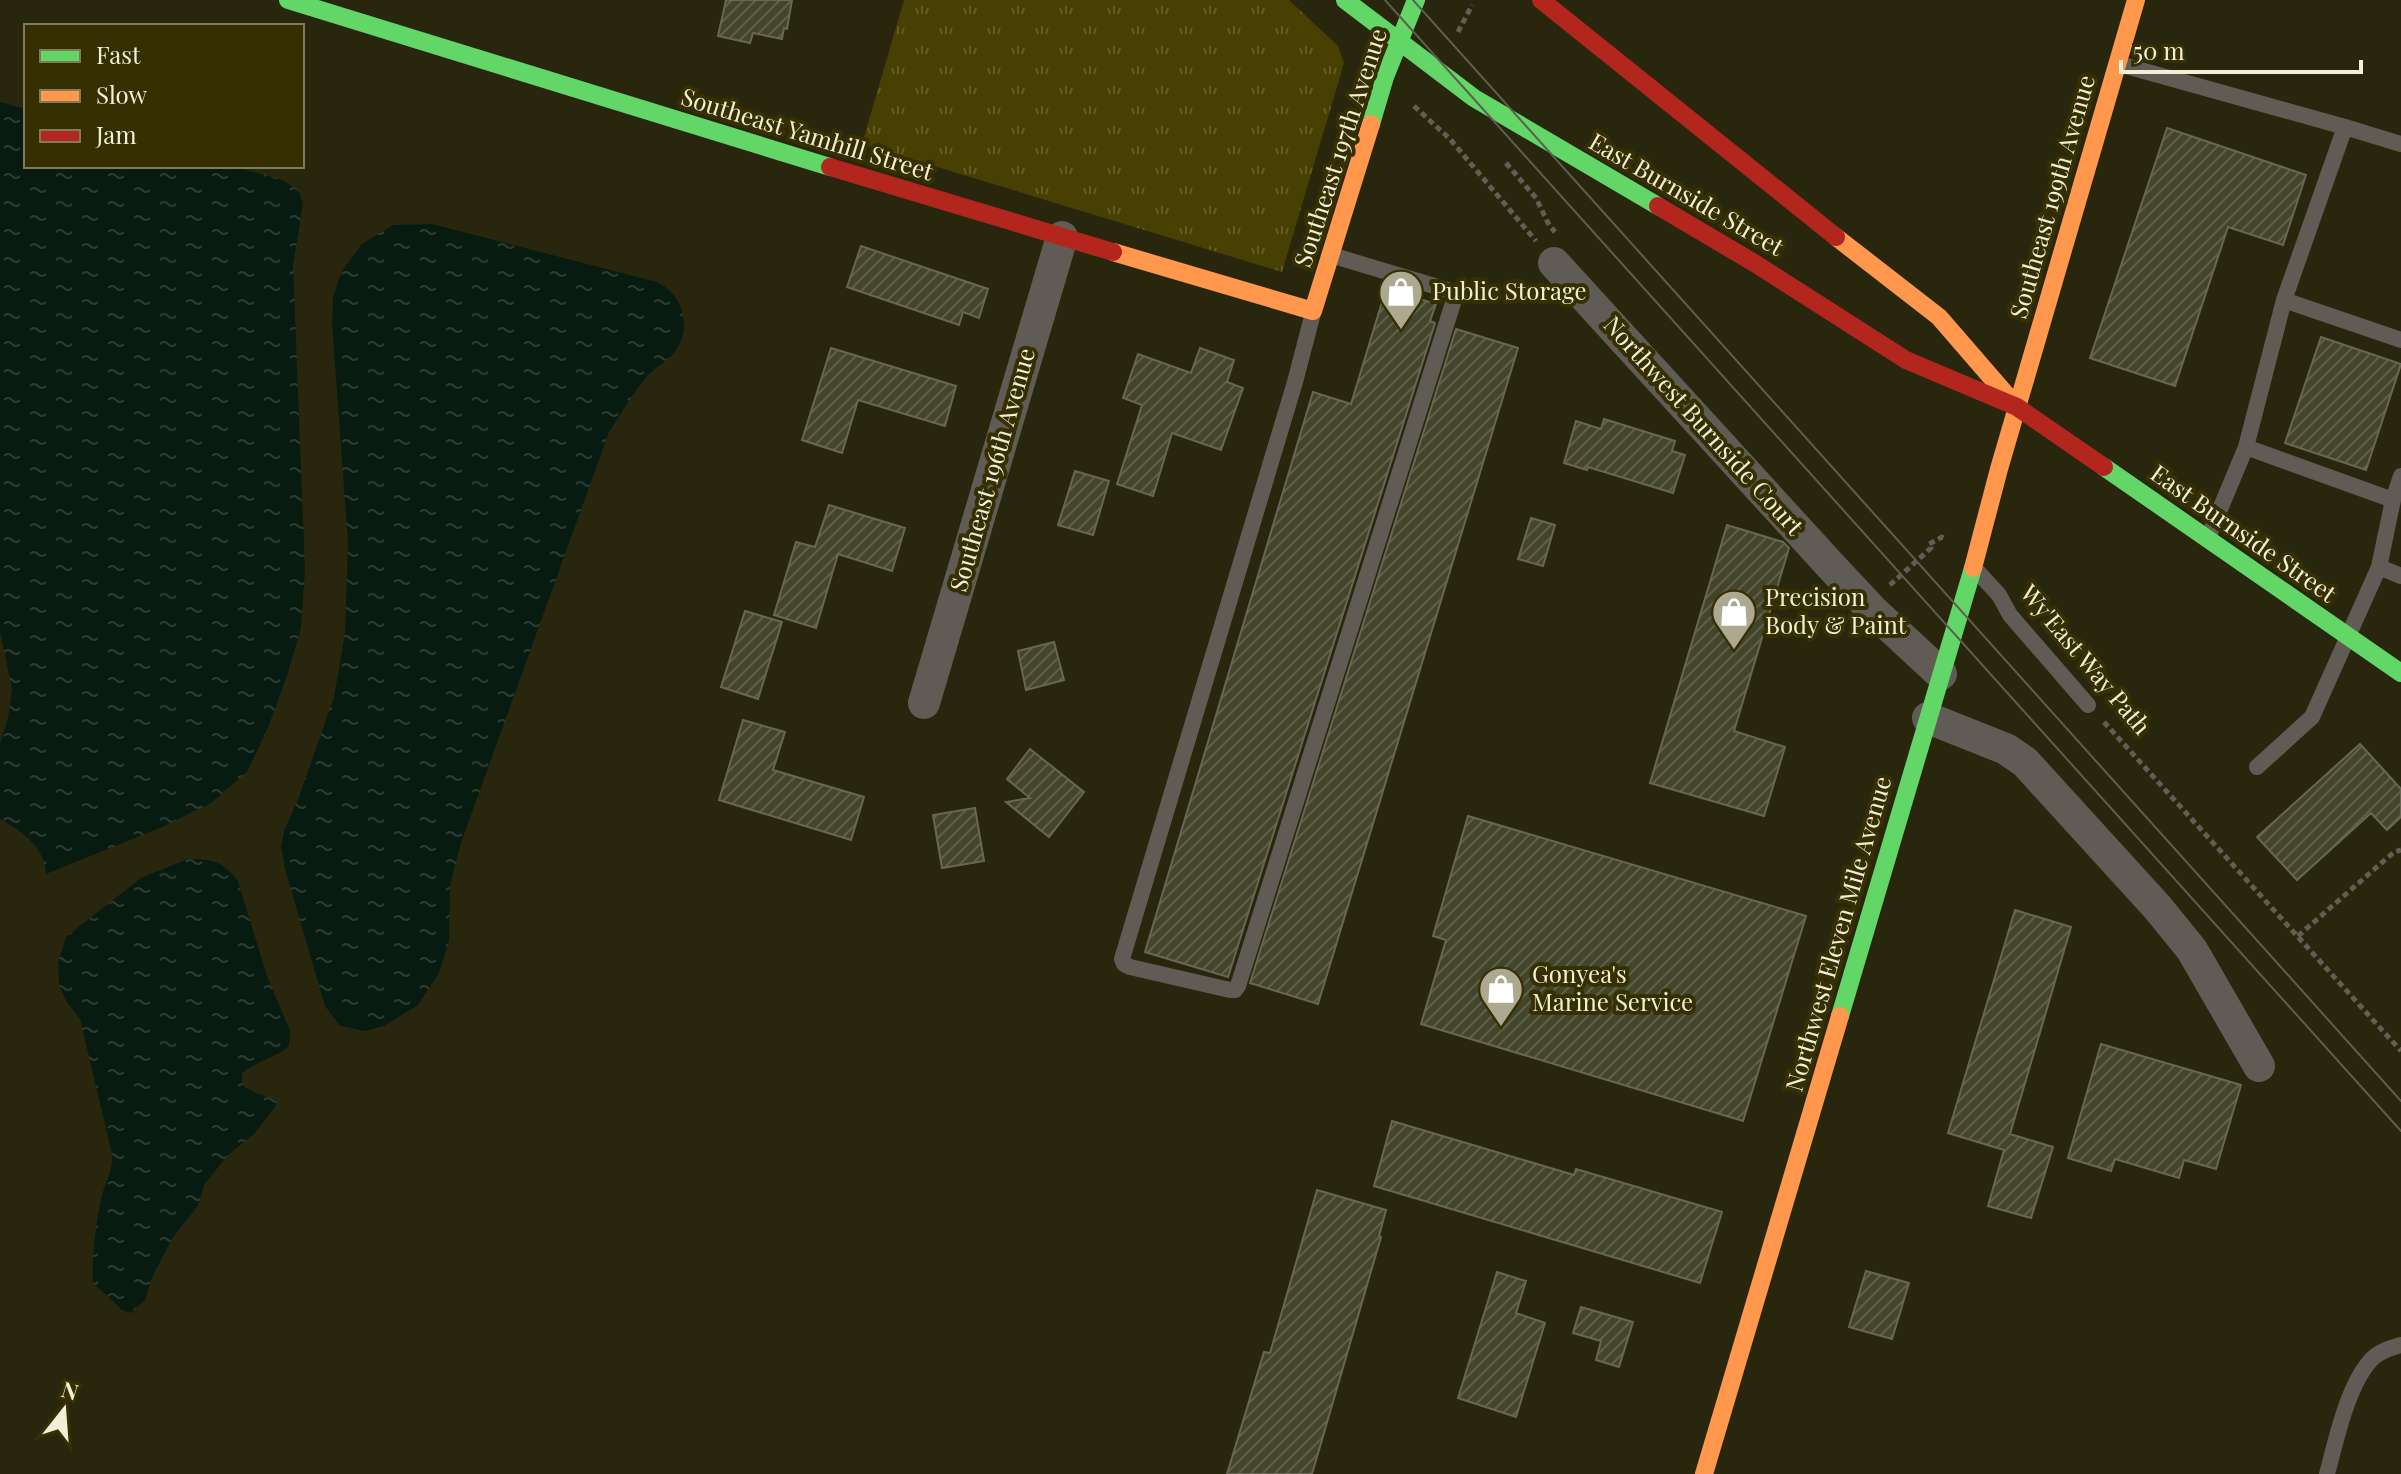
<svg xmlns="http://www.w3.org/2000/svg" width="2401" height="1474" font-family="'Playfair Display',serif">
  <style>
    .grass { fill: url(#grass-tufts) }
    .water { fill: url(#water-ripples) }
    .building { fill: url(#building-hatch); stroke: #676754; stroke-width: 2 }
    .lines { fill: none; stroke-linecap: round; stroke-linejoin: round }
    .path { stroke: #625e54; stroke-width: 5; stroke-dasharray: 6 4; stroke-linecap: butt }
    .lane { stroke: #605c55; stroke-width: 16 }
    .street { stroke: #605c55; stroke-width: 32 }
    .fast { stroke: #63d668; stroke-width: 18 }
    .slow { stroke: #ff974d; stroke-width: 18 }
    .jam { stroke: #b3261e; stroke-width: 18 }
    .tram { stroke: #605d4f; stroke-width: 2 }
    .labels { text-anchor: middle; stroke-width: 8; stroke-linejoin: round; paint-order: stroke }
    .street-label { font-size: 24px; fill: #f2efd8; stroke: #352f02 }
    .poi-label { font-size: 24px; fill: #f2efd8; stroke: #352f02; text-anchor: start }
  </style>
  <defs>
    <pattern id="grass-tufts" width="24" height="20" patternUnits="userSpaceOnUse" patternTransform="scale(2)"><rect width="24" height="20" fill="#484002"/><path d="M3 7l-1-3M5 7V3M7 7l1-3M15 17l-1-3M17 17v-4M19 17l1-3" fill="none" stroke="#635c26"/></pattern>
    <pattern id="water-ripples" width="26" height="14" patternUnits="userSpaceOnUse" patternTransform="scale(2)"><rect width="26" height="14" fill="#081b10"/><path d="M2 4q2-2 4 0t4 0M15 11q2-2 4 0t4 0" fill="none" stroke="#2c3c32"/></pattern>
    <pattern id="building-hatch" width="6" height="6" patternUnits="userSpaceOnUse" patternTransform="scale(2)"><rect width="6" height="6" fill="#43452b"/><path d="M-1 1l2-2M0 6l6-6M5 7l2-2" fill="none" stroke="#5f6049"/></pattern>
  </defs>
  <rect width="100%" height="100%" fill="#29260e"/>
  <path class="grass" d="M 904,0 L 1289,0 L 1338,46 L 1344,63 L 1282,272 L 862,144 Z"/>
  <path class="water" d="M 0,102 L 26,109 L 26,166 L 232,166 L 283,180 L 299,191 L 303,204 L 293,265 L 305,570 L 301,628 L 288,673 L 268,728 L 247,772 L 211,803 L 160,828 L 46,874 C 44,846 23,832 0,819 L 0,744 L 8,718 L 12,689 L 0,631 Z
    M 432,224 L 657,282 C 684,295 694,331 672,355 C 663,364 651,370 644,380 C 631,396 621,414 609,432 L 461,843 L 450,885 L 449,941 L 439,973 L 418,1005 L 384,1026 L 365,1031 L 340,1026 L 325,1006 L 285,869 L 281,846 L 284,831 L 299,797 L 334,697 L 345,633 L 348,543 L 332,323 L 333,297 L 342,271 L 362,244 L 393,225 Z
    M 188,859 C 212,859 223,861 238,881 L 267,976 L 290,1031 L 289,1046 C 275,1058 257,1061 242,1073 L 242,1084 L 256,1093 L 276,1100 L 276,1106 L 254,1134 L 228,1155 L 204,1185 L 198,1206 L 173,1237 L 152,1277 L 145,1300 L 131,1313 L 122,1310 L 93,1283 C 91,1263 97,1211 103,1192 C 107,1178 113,1170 112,1154 L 80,1019 L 66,1001 L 59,985 L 58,962 L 66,937 L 141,878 Z"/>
  <path class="building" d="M 726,0 L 792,0 L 787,29 L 784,28 L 782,39 L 753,33 L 750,43 L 718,36 Z
    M 2167,128 L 2306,175 L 2283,245 L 2228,227 L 2175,386 L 2090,358 Z
    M 861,246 L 988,289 L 979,318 L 963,312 L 959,325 L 847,287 Z
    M 1386,289 L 1436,304 L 1430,321 L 1435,323 L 1228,977 L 1145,952 L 1313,392 L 1351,404 Z
    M 1456,329 L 1518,348 L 1318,1004 L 1250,983 Z
    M 2321,337 L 2401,364 L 2366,470 L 2285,443 Z
    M 831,348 L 956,386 L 945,426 L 858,400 L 842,453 L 802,440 Z
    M 1200,348 L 1234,360 L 1227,382 L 1243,388 L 1221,450 L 1172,433 L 1153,496 L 1117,484 L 1142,405 L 1123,398 L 1138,354 L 1191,373 Z
    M 1604,419 L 1675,441 L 1672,451 L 1685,455 L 1673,493 L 1588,467 L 1587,470 L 1564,463 L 1576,421 L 1601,429 Z
    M 1075,471 L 1109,481 L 1093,535 L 1058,525 Z
    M 829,505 L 905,528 L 892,571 L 838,554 L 816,628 L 774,615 L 796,542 L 815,547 Z
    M 1531,518 L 1555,525 L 1543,566 L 1518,559 Z
    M 1727,525 L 1783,542 L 1789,548 L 1734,731 L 1785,747 L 1764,816 L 1650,783 Z
    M 745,611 L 782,622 L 758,699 L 721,687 Z
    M 1054,642 L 1064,680 L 1026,690 L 1018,651 Z
    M 743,720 L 785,732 L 773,770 L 864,797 L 851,840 L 719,800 Z
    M 2360,744 L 2401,789 L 2401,817 L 2387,830 L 2371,813 L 2297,880 L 2257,837 Z
    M 1030,749 L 1084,792 L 1049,837 L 1006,802 L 1030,798 L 1007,779 Z
    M 975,808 L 984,861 L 942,868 L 933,815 Z
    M 1468,816 L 1806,916 L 1743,1121 L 1421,1024 L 1446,940 L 1433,936 Z
    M 2015,910 L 2071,927 L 2010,1134 L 2053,1147 L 2031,1218 L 1988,1206 L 2004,1150 L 1948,1133 Z
    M 2101,1044 L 2241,1085 L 2216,1169 L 2184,1160 L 2179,1178 L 2115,1159 L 2111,1171 L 2068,1158 Z
    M 1392,1121 L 1574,1175 L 1576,1169 L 1722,1212 L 1700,1283 L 1374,1186 Z
    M 1317,1190 L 1386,1210 L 1379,1236 L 1381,1237 L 1312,1474 L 1227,1474 L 1264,1352 L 1270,1353 Z
    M 1866,1271 L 1909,1283 L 1892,1339 L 1849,1327 Z
    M 1497,1272 L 1526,1281 L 1516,1313 L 1545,1323 L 1516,1417 L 1458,1398 Z
    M 1581,1307 L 1633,1322 L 1619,1367 L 1596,1360 L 1601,1341 L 1573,1333 Z"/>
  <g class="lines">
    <path class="path" d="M 1458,32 L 1472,5
      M 1414,106 L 1450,139 L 1536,241
      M 1506,163 L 1536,198 L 1549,225 L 1555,232
      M 1890,585 L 1931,548 L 1929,544 L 1942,537 L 1944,538
      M 2104,722 L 2401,1051
      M 2298,936 L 2394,852 L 2401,850"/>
    <path class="lane" d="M 2119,64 L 2345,127 L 2284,300 L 2246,447 L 2208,538
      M 2345,127 L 2401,144
      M 2284,300 L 2401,340
      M 1313,313 L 1295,382 L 1122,959 L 1124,964 L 1130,967 L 1230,990 L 1235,990 L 1238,986 L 1453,303 L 1454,297 L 1451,291 L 1331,255
      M 2246,447 L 2393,500
      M 2379,567 L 2401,576
      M 1977,571 L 1999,595 L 2010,615 L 2088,705
      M 2257,767 L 2312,717 L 2379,567 L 2393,500 L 2401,476
      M 2327,1474 C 2336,1441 2348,1382 2373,1358 C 2380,1351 2391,1348 2401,1345"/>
    <path class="street" d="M 1554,263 L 1830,565 L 1873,611 L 1941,674
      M 924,703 L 1062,237
      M 1928,718 L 2006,749 L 2025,762 L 2158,908 L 2192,950 L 2259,1066"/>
    <path class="fast" d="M 288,0 L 830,167
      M 1345,0 L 1474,98 L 1658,206
      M 1371,124 L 1385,77 L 1416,0
      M 2104,467 L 2401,673
      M 1840,1016 L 1973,568"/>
    <path class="slow" d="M 1836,237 L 1939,317 L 2010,399
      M 1113,252 L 1313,311 L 1371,124
      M 1973,568 L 1999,469 L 2136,0
      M 1704,1474 L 1840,1016"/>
    <path class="jam" d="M 1541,0 L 1836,237
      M 830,167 L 1113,252
      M 1658,206 L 1756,264 L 1906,360 L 2017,407 L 2104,467"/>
    <path class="tram" d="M 1385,0 L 2401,1131
      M 1413,0 L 2401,1101"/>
  </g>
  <defs>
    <g id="shop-pin" transform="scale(2.3)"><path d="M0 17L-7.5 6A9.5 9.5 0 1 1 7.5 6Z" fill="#aca991" stroke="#352f02"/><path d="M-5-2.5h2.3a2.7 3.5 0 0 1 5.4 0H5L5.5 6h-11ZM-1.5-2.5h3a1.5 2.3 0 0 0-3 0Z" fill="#fff"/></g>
  </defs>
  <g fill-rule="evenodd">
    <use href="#shop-pin" x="1401" y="292"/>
    <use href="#shop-pin" x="1734" y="612"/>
    <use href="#shop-pin" x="1501" y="989"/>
  </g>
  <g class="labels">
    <g class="street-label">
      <text transform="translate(807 135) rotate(17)" y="8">Southeast Yamhill Street</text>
      <text transform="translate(1341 148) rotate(-72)" y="8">Southeast 197th Avenue</text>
      <text transform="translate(1686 195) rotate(30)" y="8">East Burnside Street</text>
      <text transform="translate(2053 197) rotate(-74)" y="8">Southeast 199th Avenue</text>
      <text transform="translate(1703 426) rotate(48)" y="8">Northwest Burnside Court</text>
      <text transform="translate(993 470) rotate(-74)" y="8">Southeast 196th Avenue</text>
      <text transform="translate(2243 534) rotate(35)" y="8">East Burnside Street</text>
      <text transform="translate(2085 660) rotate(50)" y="8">Wy'East Way Path</text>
      <text transform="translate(1839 934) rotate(-74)" y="8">Northwest Eleven Mile Avenue</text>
    </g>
    <g class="poi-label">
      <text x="1432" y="300">Public Storage</text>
      <text x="1765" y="606">Precision<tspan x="1765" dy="28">Body &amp; Paint</tspan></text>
      <text x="1532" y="983">Gonyea's<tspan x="1532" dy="28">Marine Service</tspan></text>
    </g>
  </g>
  <rect x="24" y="24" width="280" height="144" fill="#352f02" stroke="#817c58" stroke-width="2"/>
  <rect x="40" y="50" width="40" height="12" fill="#63d668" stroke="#817c58" stroke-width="2"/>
  <text x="96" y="64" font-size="24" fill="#f2efd8">Fast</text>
  <rect x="40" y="90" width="40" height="12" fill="#ff974d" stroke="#817c58" stroke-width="2"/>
  <text x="96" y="104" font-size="24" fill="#f2efd8">Slow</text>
  <rect x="40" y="130" width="40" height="12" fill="#b3261e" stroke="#817c58" stroke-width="2"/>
  <text x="96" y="144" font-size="24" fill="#f2efd8">Jam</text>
  <g transform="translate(64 1410) rotate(17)" stroke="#352f02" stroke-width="6" paint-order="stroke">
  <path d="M0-6L14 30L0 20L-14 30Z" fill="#f2efd8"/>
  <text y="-12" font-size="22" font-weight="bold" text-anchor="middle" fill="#f2efd8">N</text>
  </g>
  <path d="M2121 60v12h240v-12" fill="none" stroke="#f2efd8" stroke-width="4"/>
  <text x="2133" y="60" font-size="24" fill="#f2efd8" stroke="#352f02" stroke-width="6" paint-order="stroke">50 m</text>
</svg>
